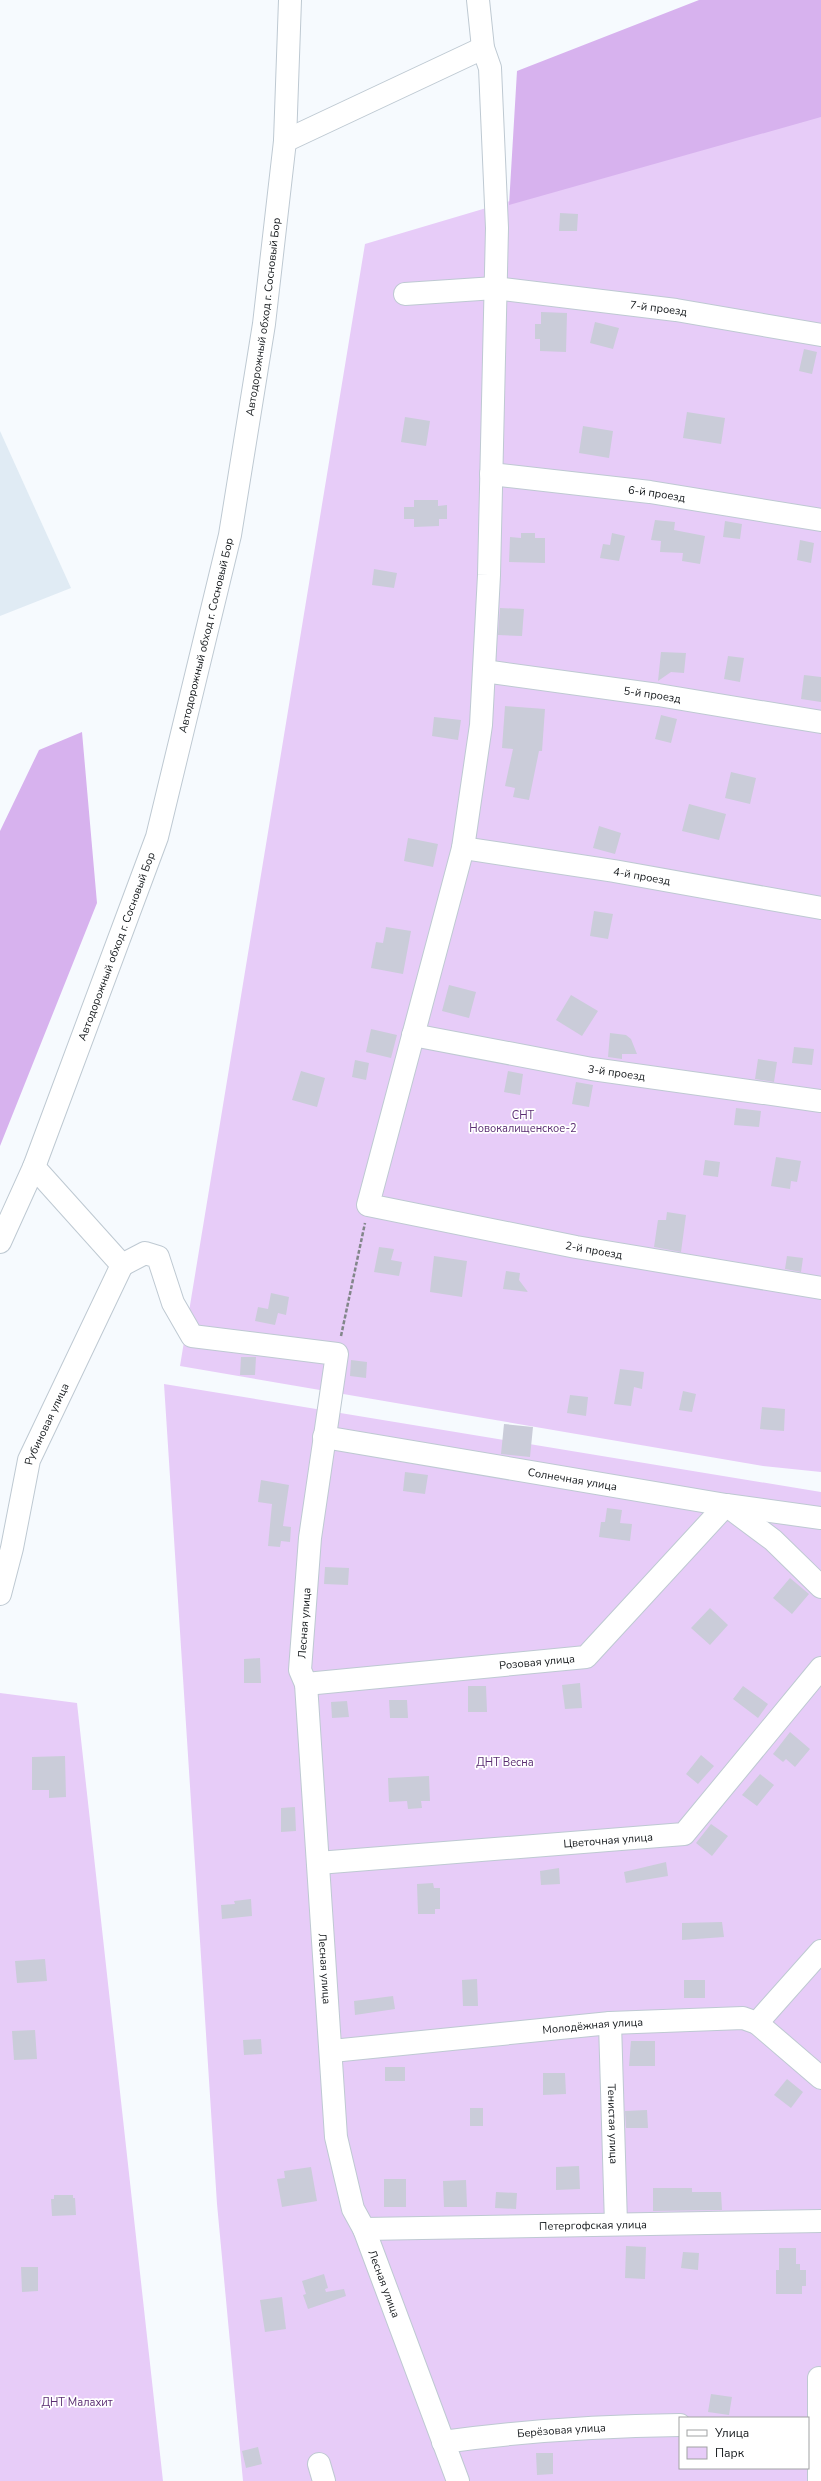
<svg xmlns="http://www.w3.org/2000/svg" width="821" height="2481" font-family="'Nunito Sans',sans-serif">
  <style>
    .built { fill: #e0ebf4 }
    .green { fill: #e7ccf8; fill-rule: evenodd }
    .forest { fill: #d7b2ee }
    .building { fill: #caccd9 }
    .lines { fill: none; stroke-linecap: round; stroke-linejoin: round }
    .minor-casing { stroke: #bec9d2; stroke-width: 24 }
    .path { stroke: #82868a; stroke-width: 2.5; stroke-dasharray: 4 2; stroke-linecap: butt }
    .minor { stroke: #fff; stroke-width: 22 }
    .labels { text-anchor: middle; stroke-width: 3.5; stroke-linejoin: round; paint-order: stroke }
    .street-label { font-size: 11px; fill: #14181b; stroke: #fff }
    .park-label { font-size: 11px; fill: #5a2d72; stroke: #fff }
  </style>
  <rect width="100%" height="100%" fill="#f6fafe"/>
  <path class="built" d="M 0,431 L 71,588 L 0,616 Z"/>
  <path class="green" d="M 821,109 L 821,1472 L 763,1466 L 180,1366 L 365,244 Z
    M 164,1384 L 821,1492 L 821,2481 L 243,2481 L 217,2204 ZM 680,2418 L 808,2418 L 808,2468 L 680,2468 Z
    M 0,1693 L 77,1703 L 163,2481 L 0,2481 Z"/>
  <path class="forest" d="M 699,0 L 821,0 L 821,117 L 509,205 L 517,71 Z
    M 82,732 L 97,903 L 0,1146 L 0,831 L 39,750 Z"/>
  <path class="building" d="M 560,213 L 578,214 L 577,231 L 559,231 Z
    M 541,312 L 567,313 L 566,352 L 540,351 L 540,339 L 535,339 L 535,324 L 541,324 Z
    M 595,322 L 619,328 L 613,349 L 590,343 Z
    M 804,349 L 817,352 L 812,374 L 799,371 Z
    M 687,412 L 725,418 L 721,444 L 683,438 Z
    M 405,417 L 430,421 L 426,446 L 401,442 Z
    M 583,426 L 613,431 L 609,458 L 579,453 Z
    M 414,500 L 438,500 L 438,506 L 447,505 L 447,519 L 439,519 L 439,526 L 414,527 L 414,519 L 404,519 L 404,507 L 414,507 Z
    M 655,520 L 675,522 L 674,530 L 705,536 L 700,564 L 682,561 L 683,553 L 660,552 L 661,541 L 651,540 Z
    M 725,521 L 742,524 L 740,539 L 723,537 Z
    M 521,533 L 535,533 L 535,538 L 545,538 L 545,563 L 509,562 L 510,537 L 521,538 Z
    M 612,533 L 625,536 L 619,561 L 600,558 L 603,544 L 610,545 Z
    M 800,540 L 814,543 L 811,563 L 797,560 Z
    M 374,569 L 397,573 L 394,588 L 372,585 Z
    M 500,608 L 524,609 L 522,636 L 498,635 Z
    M 661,652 L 686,653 L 684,673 L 671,672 L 658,681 Z
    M 728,656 L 744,658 L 740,682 L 724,679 Z
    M 804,675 L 821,677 L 821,702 L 801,699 Z
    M 505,706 L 545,709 L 542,751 L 539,751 L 529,800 L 513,797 L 515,788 L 505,786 L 513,749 L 502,748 Z
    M 661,715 L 677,719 L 671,743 L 655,739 Z
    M 434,717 L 461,720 L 458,740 L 432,736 Z
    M 731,772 L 756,778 L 750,804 L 725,798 Z
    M 689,804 L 726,814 L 719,840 L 682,831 Z
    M 599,826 L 621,833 L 615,854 L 593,848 Z
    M 408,838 L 438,844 L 433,867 L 404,861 Z
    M 594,911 L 613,914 L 608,939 L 590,936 Z
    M 386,927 L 411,931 L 403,974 L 371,968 L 376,942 L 383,943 Z
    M 449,985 L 476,992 L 469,1018 L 442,1011 Z
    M 571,995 L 598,1011 L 582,1036 L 556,1020 Z
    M 371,1029 L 397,1035 L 391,1058 L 366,1052 Z
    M 610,1033 L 626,1035 L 631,1039 L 637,1054 L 622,1054 L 622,1059 L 608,1057 Z
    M 794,1047 L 814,1049 L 812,1065 L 792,1063 Z
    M 758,1059 L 777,1062 L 774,1082 L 755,1079 Z
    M 355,1060 L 369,1063 L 366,1080 L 352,1077 Z
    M 301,1071 L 325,1078 L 317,1107 L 292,1100 Z
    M 508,1071 L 523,1074 L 520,1095 L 504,1092 Z
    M 576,1082 L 593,1085 L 589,1107 L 572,1104 Z
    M 736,1108 L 761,1111 L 759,1127 L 734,1125 Z
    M 776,1157 L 801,1161 L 797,1182 L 791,1181 L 790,1189 L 771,1186 Z
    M 705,1160 L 720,1162 L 718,1177 L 703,1175 Z
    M 667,1212 L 686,1215 L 681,1252 L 654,1247 L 658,1220 L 666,1220 Z
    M 379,1247 L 394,1249 L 391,1260 L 402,1262 L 399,1276 L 374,1272 Z
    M 434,1256 L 467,1261 L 462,1297 L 430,1292 Z
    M 787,1256 L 803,1258 L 801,1272 L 785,1269 Z
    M 506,1271 L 520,1273 L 519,1280 L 528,1292 L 503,1289 Z
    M 271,1293 L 289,1297 L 286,1315 L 278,1313 L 275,1325 L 255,1321 L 258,1307 L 268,1309 Z
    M 241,1357 L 256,1357 L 255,1375 L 240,1375 Z
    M 351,1360 L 367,1362 L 366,1378 L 350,1376 Z
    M 620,1369 L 644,1372 L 642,1389 L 634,1387 L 631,1406 L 614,1404 Z
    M 683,1391 L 696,1394 L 692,1412 L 679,1410 Z
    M 570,1395 L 588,1397 L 586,1416 L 567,1413 Z
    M 762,1407 L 785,1409 L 784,1431 L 760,1429 Z
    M 504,1424 L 533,1427 L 530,1457 L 501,1454 Z
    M 405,1472 L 428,1475 L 425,1494 L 403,1491 Z
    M 261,1480 L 289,1485 L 283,1526 L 291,1527 L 290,1542 L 281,1541 L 280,1547 L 268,1546 L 272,1504 L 258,1502 Z
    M 607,1508 L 622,1510 L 620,1523 L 632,1524 L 630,1541 L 599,1537 L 601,1522 L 605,1522 Z
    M 325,1567 L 349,1568 L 348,1585 L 324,1584 Z
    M 790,1578 L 809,1594 L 792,1614 L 773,1598 Z
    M 710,1608 L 728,1625 L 710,1645 L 691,1628 Z
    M 260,1658 L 261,1683 L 244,1683 L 244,1659 Z
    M 580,1683 L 582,1708 L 565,1709 L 562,1685 Z
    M 468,1686 L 486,1686 L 487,1712 L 468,1712 Z
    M 743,1686 L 768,1704 L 758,1718 L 733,1699 Z
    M 389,1700 L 407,1700 L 408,1718 L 390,1718 Z
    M 347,1701 L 349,1717 L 332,1718 L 331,1702 Z
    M 790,1732 L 810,1749 L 795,1767 L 786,1759 L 783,1762 L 773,1754 Z
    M 701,1755 L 714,1766 L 698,1784 L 686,1774 Z
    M 65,1756 L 66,1797 L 49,1798 L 49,1790 L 32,1790 L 32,1757 Z
    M 760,1774 L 774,1785 L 757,1806 L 742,1795 Z
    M 429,1776 L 430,1801 L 421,1801 L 422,1808 L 408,1809 L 407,1801 L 389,1802 L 388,1778 Z
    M 295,1807 L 296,1831 L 281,1832 L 281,1808 Z
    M 711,1824 L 728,1836 L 712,1856 L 696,1843 Z
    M 666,1862 L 668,1876 L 626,1883 L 624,1872 Z
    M 559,1868 L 560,1884 L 541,1885 L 540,1871 Z
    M 433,1883 L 434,1888 L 440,1888 L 440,1909 L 435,1909 L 435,1914 L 418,1914 L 417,1884 Z
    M 251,1899 L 252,1916 L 222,1919 L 221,1905 L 235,1904 L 234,1901 Z
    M 722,1922 L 724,1937 L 682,1940 L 682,1923 Z
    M 45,1959 L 47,1981 L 17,1983 L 15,1961 Z
    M 477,1979 L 478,2006 L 463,2006 L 462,1980 Z
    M 684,1980 L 705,1980 L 705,1998 L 684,1998 Z
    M 393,1996 L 395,2009 L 355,2015 L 354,2001 Z
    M 35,2030 L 37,2059 L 14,2060 L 12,2031 Z
    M 261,2039 L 262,2054 L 244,2055 L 243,2040 Z
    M 631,2041 L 655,2041 L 655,2066 L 629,2066 Z
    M 385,2067 L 405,2067 L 405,2081 L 385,2081 Z
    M 543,2073 L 565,2073 L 566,2094 L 543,2095 Z
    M 787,2079 L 803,2092 L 791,2108 L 774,2095 Z
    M 470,2108 L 483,2108 L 483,2126 L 470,2126 Z
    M 647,2110 L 648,2128 L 626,2128 L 625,2111 Z
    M 579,2166 L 580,2189 L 556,2190 L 556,2167 Z
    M 311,2167 L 317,2201 L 282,2207 L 277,2179 L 285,2178 L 284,2171 Z
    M 384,2179 L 406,2179 L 406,2207 L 384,2207 Z
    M 466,2180 L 467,2207 L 444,2207 L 443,2181 Z
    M 653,2188 L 692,2188 L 692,2192 L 721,2192 L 722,2210 L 653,2211 Z
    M 496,2192 L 517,2193 L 516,2209 L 495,2208 Z
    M 54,2195 L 73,2195 L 73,2198 L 75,2198 L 76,2215 L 52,2216 L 51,2199 L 54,2199 Z
    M 626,2246 L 646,2247 L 645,2279 L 625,2278 Z
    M 779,2248 L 796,2248 L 796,2264 L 800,2264 L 800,2270 L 806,2270 L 806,2286 L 802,2286 L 802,2294 L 776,2294 L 776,2270 L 779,2270 Z
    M 683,2252 L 699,2253 L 698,2270 L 681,2268 Z
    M 21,2267 L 38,2267 L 38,2291 L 22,2292 Z
    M 324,2274 L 328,2288 L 325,2289 L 326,2292 L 344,2289 L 346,2296 L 308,2309 L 303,2295 L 306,2294 L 302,2281 Z
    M 282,2297 L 286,2329 L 265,2332 L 260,2300 Z
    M 711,2394 L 732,2397 L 729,2415 L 708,2412 Z
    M 258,2447 L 262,2464 L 246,2468 L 242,2451 Z
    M 536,2453 L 553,2453 L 553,2474 L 537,2475 Z"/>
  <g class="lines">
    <g class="minor-casing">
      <g id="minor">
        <path id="s1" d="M 478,0 L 483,48 L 490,68 L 497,228 L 489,575 L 481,725 L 463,848 L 368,1205 L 576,1247 L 821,1288"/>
        <path d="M 285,141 L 483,48"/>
        <path id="s2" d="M 405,294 L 495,288 L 676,310 L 821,335"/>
        <path id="s3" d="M 491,474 L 650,492 L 821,520"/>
        <path id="s4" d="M 484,671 L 658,695 L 821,722"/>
        <path id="s5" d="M 463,848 L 614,871 L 821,908"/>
        <path id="s6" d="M 413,1035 L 592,1069 L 821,1101"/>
        <path d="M 34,1167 L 122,1265"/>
        <path id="s7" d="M 0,1242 L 34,1167 L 157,837 L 230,535 L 264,324 L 285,141 L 290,0"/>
        <path id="s8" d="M 122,1265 L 145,1253 L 158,1257 L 173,1303 L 192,1336 L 337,1354 L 310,1538 L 300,1670 L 306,1684 L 336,2137 L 353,2209 L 364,2229 L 458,2481"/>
        <path id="s9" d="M 324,1437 L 726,1505 L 821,1518"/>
        <path id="s10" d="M 0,1594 L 12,1548 L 29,1460 L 122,1265"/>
        <path id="s11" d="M 306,1684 L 586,1657 L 726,1505 L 773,1540 L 821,1587"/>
        <path id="s12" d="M 318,1863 L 684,1834 L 821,1668"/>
        <path id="s13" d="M 610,2023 L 616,2224"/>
        <path d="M 757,2023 L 821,2078"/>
        <path id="s14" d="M 332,2051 L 610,2023 L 743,2018 L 757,2023 L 821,1951"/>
        <path id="s15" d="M 364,2229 L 821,2221"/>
        <path id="s16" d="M 443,2442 C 522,2431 600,2426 680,2425"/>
        <path d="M 319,2464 L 324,2481"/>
        <path d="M 819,2481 L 819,2378"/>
      </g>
    </g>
    <path class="path" d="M 341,1336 L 365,1223"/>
    <use href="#minor" class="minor"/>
  </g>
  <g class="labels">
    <g class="street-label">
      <text dy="4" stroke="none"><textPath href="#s2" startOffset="255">7-й проезд</textPath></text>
      <text dy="4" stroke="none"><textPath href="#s7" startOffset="966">Автодорожный обход г. Сосновый Бор</textPath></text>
      <text dy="4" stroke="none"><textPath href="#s3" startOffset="167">6-й проезд</textPath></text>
      <text dy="4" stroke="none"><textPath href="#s7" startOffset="642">Автодорожный обход г. Сосновый Бор</textPath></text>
      <text dy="4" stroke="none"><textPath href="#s4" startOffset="170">5-й проезд</textPath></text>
      <text dy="4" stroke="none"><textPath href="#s5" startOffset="181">4-й проезд</textPath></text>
      <text dy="4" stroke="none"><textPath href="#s7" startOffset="318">Автодорожный обход г. Сосновый Бор</textPath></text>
      <text dy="4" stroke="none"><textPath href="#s6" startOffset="207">3-й проезд</textPath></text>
      <text dy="4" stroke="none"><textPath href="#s1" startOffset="1451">2-й проезд</textPath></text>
      <text dy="4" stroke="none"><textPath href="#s10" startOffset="177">Рубиновая улица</textPath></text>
      <text dy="4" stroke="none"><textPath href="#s9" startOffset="252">Солнечная улица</textPath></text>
      <text transform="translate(304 1623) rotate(-86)" y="4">Лесная улица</text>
      <text dy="4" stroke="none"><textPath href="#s11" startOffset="232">Розовая улица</textPath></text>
      <text dy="4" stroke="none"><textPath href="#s12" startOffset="291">Цветочная улица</textPath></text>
      <text dy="4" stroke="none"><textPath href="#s8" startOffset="891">Лесная улица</textPath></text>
      <text dy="4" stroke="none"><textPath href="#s14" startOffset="262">Молодёжная улица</textPath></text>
      <text dy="4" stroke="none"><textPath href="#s13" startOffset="101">Тенистая улица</textPath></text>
      <text dy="4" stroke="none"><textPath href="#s15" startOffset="229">Петергофская улица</textPath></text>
      <text dy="4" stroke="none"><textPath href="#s8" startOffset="1215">Лесная улица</textPath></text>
      <text dy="4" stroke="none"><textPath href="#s16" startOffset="119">Берёзовая улица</textPath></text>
    </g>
    <g class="park-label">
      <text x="523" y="1119">СНТ<tspan x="523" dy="13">Новокалищенское-2</tspan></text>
      <text x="505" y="1766">ДНТ Весна</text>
      <text x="77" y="2406">ДНТ Малахит</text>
    </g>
  </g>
  <rect x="679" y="2417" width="130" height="52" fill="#ffffff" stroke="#a1a3a4"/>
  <rect x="687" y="2430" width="20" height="6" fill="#ffffff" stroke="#a1a3a4"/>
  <text x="715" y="2437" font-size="12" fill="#14181b">Улица</text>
  <rect x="687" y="2447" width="20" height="12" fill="#e7ccf8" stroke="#a1a3a4"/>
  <text x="715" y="2457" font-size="12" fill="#14181b">Парк</text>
</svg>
